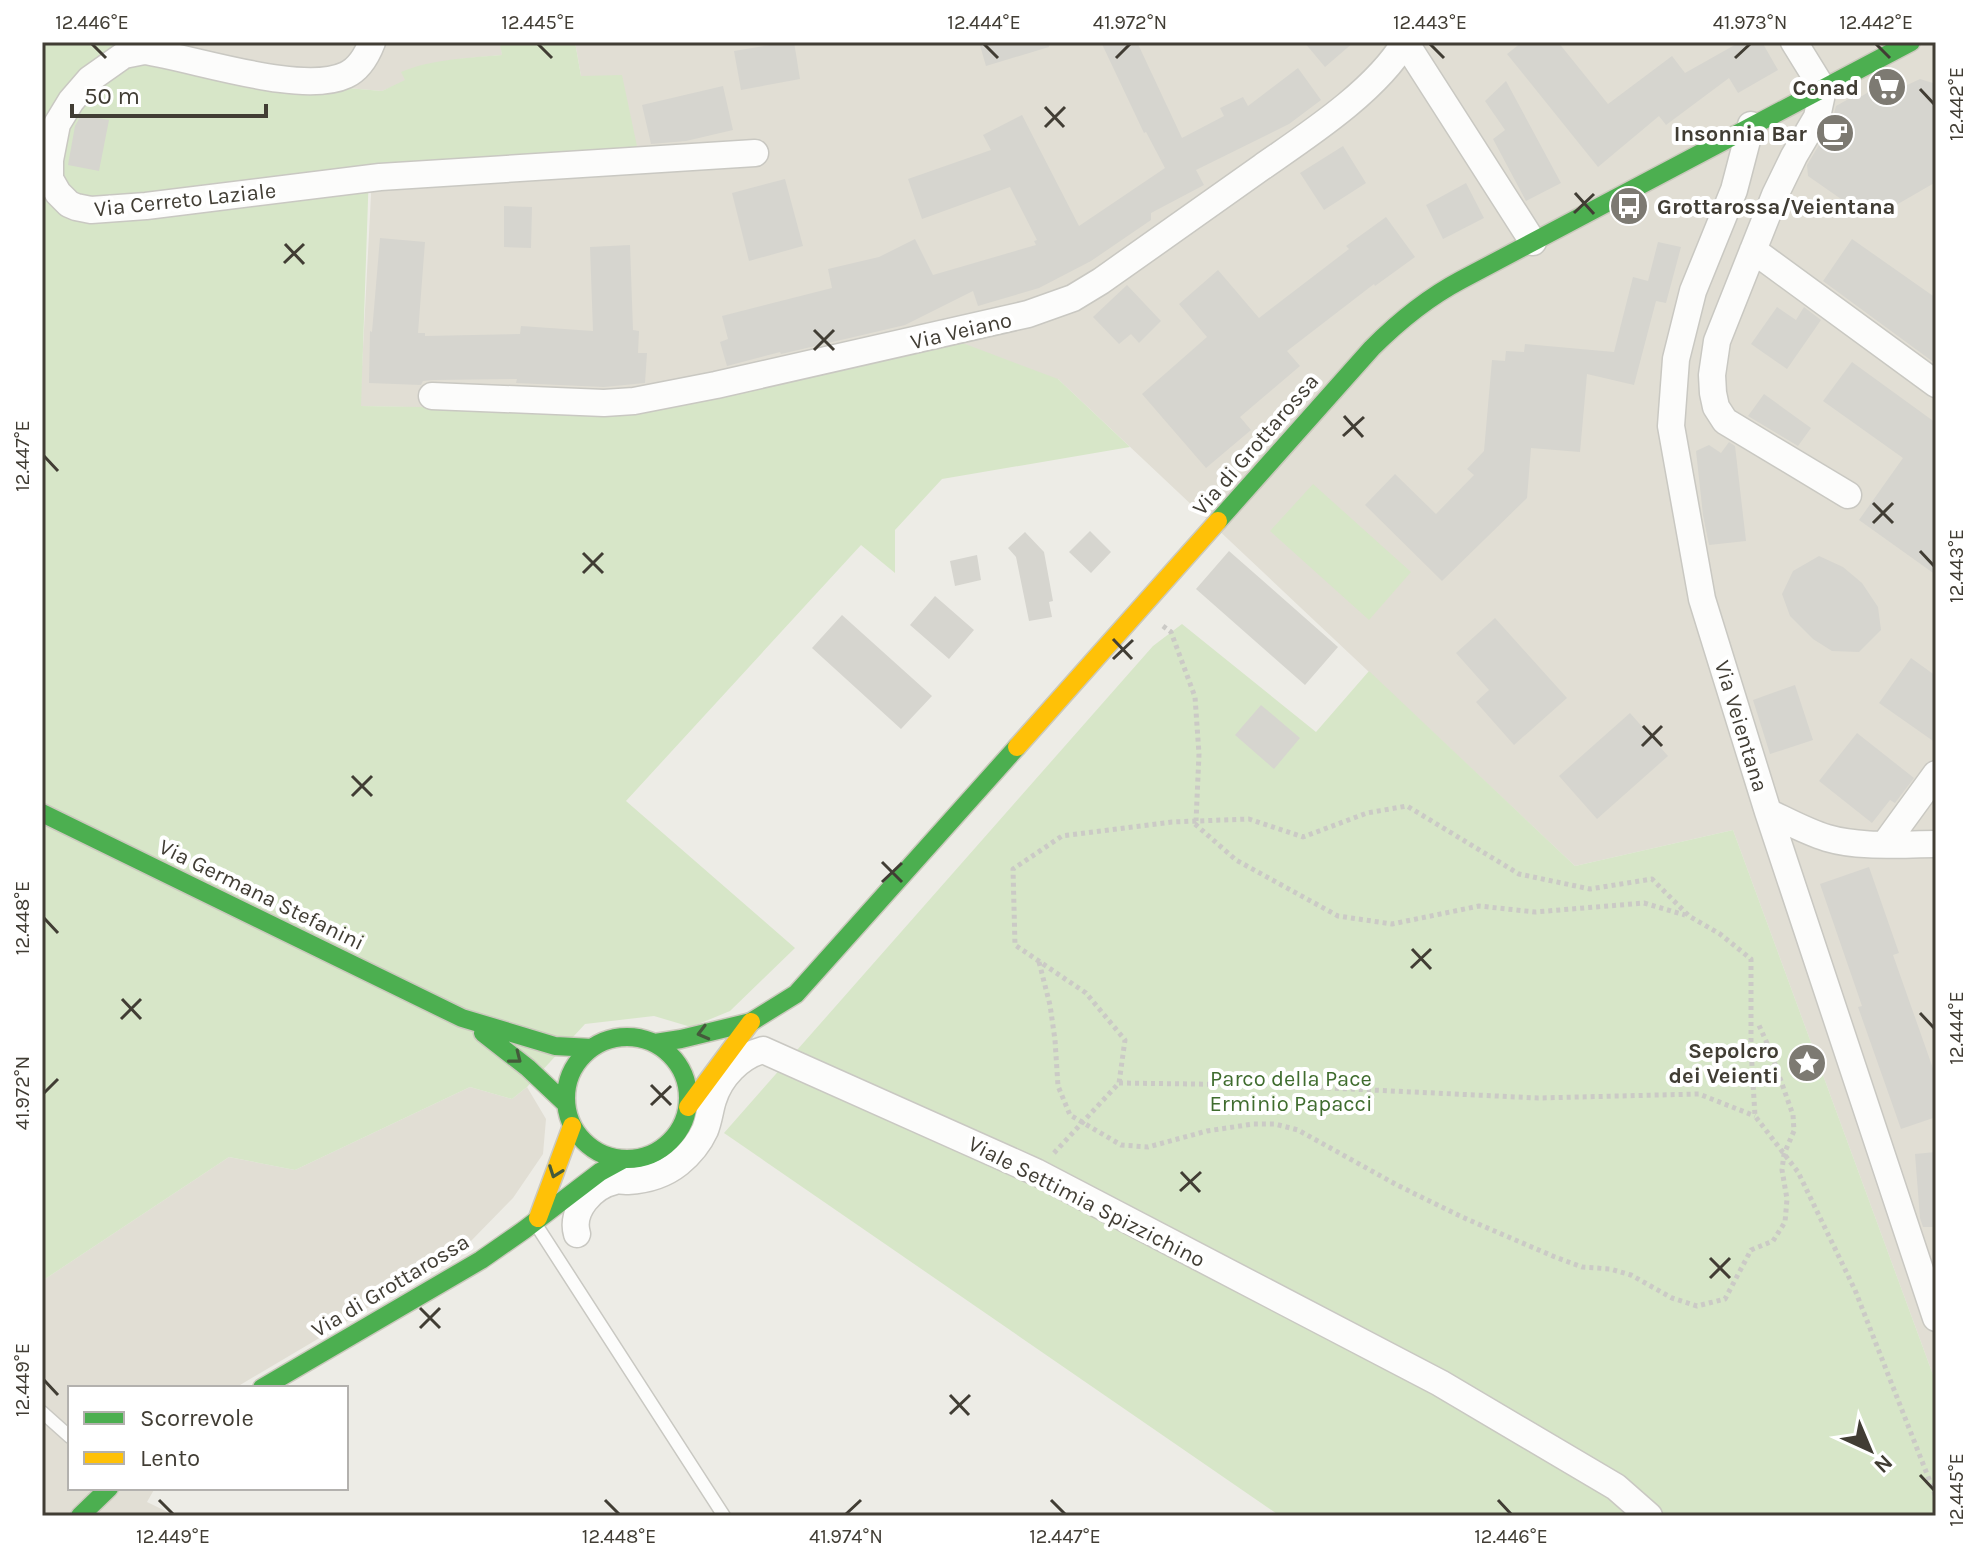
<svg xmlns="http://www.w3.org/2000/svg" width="1978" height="1558" font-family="Karla,sans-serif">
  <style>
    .residential { fill: #e1ded4 }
    .green { fill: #d7e6c8 }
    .building { fill: #d6d5cf }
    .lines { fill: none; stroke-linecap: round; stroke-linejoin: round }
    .lane-casing { stroke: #c9c8c2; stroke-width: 15 }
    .street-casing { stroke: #c9c8c2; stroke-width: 29 }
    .fast-casing { stroke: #cbc9bd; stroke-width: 21 }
    .slow-casing { stroke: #cbc9bd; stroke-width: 21 }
    .path { stroke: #cbcac6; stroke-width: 5; stroke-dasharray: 4 4; stroke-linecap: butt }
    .lane { stroke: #fcfcfb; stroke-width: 12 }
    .street { stroke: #fcfcfb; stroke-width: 26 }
    .fast { stroke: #4caf50; stroke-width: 18 }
    .slow { stroke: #ffc107; stroke-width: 18 }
    .oneway { stroke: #445a3b }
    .ticks { fill: none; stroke: #413d34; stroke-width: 3 }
    .labels { text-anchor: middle; stroke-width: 8; stroke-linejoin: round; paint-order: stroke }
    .poi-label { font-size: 22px; font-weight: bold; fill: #413d34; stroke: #fff; text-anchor: end }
    .street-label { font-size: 22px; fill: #413d34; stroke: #fff }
    .park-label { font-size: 22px; fill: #3f6c2e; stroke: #fff }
    .neatline { fill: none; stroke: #413d34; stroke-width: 3 }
    .ticks-label { font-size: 20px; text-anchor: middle; fill: #413d34 }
  </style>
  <rect width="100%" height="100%" fill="#edece6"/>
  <path class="residential" d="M 152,42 L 535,42 L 501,44 L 502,55 L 459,59 L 382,91 L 218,77 Z
    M 575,42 L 1936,42 L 1936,1383 L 1733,830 L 1575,866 L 1058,379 L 508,409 L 360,406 L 371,195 L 369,171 L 581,76 Z
    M 470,1087 L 512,1099 L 527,1087 L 546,1119 L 543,1154 L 513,1198 L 470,1242 L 338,1327 L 235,1388 L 70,1388 L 70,1488 L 155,1488 L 147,1502 L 176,1516 L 42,1516 L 42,1281 L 229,1157 L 295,1170 Z"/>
  <path class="green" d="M 42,42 L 152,42 L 218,77 L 382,91 L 405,80 L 401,72 C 432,59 468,58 502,55 L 500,44 L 575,42 L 581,76 L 622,75 L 638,151 L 369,171 L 361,406 L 651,411 L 960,342 L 1058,379 L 1130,447 L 942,479 L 895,530 L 895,573 L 861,545 L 626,801 L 795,948 L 730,1011 L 691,1027 L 654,1016 L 585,1024 L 527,1087 L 512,1099 L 470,1087 L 295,1170 L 229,1157 L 42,1281 Z
    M 1313,484 L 1411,572 L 1369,620 L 1270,531 Z
    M 1182,624 L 1316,732 L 1369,671 L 1575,866 L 1733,830 L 1936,1383 L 1936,1516 L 1280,1516 L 724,1133 L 1153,646 Z"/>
  <path class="building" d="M 788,42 L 794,42 L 800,79 L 741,90 L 734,51 Z
    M 979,42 L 1048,42 L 1049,47 L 986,66 Z
    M 1101,42 L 1137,42 L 1182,138 L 1224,116 L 1220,108 L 1243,97 L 1248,106 L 1298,68 L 1321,100 L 1289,124 L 1196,170 L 1204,185 L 1151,213 L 1151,220 L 1091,261 L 1039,288 L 978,306 L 973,291 L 905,325 L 781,354 L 780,352 L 727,366 L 720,342 L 728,339 L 722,316 L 832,288 L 828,269 L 879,257 L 915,239 L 933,275 L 1036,245 L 1034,241 L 1037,240 L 1010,187 L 922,219 L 908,179 L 991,150 L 983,135 L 1022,115 L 1079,226 L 1165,168 L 1146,132 L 1144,133 Z
    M 1304,42 L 1354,42 L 1325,67 Z
    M 1522,42 L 1558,42 L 1608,104 L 1672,56 L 1685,73 L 1740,42 L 1762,42 L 1778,70 L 1738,93 L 1729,78 L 1666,125 L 1659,116 L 1598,167 L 1507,54 Z
    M 1899,73 L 1905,86 L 1920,79 L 1936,84 L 1936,182 L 1884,212 L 1878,207 L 1864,215 L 1808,176 L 1807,165 L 1831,125 L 1836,106 L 1854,96 L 1862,96 Z
    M 1506,81 L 1561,183 L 1526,201 L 1493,139 L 1505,130 L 1485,101 Z
    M 723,86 L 733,130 L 686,141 L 651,144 L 642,105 Z
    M 81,115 L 109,120 L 99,171 L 68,165 L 75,126 Z
    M 1343,146 L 1366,183 L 1324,210 L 1300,173 Z
    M 785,179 L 803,246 L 749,261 L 732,193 Z
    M 1466,183 L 1484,218 L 1443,239 L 1426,205 Z
    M 504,206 L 532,207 L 531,248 L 504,247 Z
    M 1386,217 L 1415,257 L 1375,286 L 1374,284 L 1287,351 L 1300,366 L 1240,417 L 1251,430 L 1206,468 L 1142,394 L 1207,337 L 1179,304 L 1218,270 L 1259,318 L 1349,249 L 1346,246 Z
    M 380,238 L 425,242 L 418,333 L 425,333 L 425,336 L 520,334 L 521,326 L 593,331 L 590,247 L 630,245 L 633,330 L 639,331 L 638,353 L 647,353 L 645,383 L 604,387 L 516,383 L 517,379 L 433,380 L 423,381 L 421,385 L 369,383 L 370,331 L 372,332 Z
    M 1852,239 L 1936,298 L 1936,364 L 1823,281 Z
    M 1658,242 L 1681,247 L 1666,303 L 1656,301 L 1634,385 L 1587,374 L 1580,452 L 1531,448 L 1527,498 L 1442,581 L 1365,505 L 1395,474 L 1436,514 L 1474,475 L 1467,469 L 1484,451 L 1492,360 L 1505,361 L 1506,351 L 1524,352 L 1525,344 L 1614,352 L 1633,277 L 1648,281 Z
    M 1127,285 L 1161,321 L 1139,343 L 1131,334 L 1119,344 L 1093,317 Z
    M 1777,307 L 1796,320 L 1804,307 L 1821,320 L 1787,369 L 1751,344 Z
    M 1852,362 L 1936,423 L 1936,575 L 1859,520 L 1903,458 L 1823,401 Z
    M 1764,394 L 1811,428 L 1798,446 L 1748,416 Z
    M 1729,442 L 1735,446 L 1746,541 L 1709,545 L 1703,515 L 1696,451 L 1709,445 L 1721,453 Z
    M 1090,531 L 1111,552 L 1091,573 L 1069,552 Z
    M 1025,532 L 1044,552 L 1053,601 L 1049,602 L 1052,617 L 1029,621 L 1016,557 L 1008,548 Z
    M 1229,551 L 1338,647 L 1305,685 L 1196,589 Z
    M 977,555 L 981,580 L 955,586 L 950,561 Z
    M 1819,556 L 1843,567 L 1862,583 L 1878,607 L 1881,630 L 1859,652 L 1832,651 L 1813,639 L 1790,616 L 1782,594 L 1793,571 Z
    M 935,596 L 974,630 L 949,659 L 910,625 Z
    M 842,615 L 932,696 L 901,729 L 812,648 Z
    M 1495,618 L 1567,698 L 1514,745 L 1476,702 L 1489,690 L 1456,653 Z
    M 1911,658 L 1936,676 L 1936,743 L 1879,703 Z
    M 1795,685 L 1813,740 L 1770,754 L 1753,700 Z
    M 1261,705 L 1300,738 L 1274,769 L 1235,735 Z
    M 1630,713 L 1668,756 L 1597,819 L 1559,776 Z
    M 1857,733 L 1914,778 L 1895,803 L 1890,800 L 1872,823 L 1819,781 Z
    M 1869,867 L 1899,953 L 1893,955 L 1936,1077 L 1936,1117 L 1901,1129 L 1858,1007 L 1862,1006 L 1820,884 Z
    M 1936,1152 L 1936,1227 L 1923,1227 L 1920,1218 L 1915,1154 Z"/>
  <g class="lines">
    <g class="lane-casing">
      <path id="lane" d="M 535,1223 L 724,1516
        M 42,1412 L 70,1437"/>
    </g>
    <g class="street-casing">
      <path id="street" d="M 372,42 C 367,55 359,69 346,75 C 302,96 194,58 144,51 L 124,55 L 90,79 L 71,101 L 57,124 L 50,160 L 50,179 L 58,193 L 69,204 L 76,207 L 91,210 L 146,206 L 380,177 L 755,153
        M 1405,42 L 1533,242
        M 1794,42 L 1823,89 L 1817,117 L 1794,156 L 1775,195 L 1717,341 L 1712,375 L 1713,393 L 1716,407 L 1725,421 L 1848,495
        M 1751,125 L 1734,190 L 1693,291 L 1676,359 L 1671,426 L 1702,599 L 1768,812 L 1936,1318
        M 1753,250 L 1936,384
        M 432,396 L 604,403 L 634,401 L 716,385 L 1028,314 L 1073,298 L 1101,281 C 1154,243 1208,205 1262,167 C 1308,135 1376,91 1405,42
        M 1768,812 C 1787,821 1807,832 1827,838 C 1861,848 1901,844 1936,844
        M 1885,844 L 1936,774
        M 577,1234 C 570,1211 592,1186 615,1181 C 619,1180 624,1181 628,1181 C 646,1180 664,1175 679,1163 C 690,1154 699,1143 705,1130 C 709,1120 710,1109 713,1100 C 720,1077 740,1056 763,1050 L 1036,1172 L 1440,1383 L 1616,1487 L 1649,1516"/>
    </g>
    <g class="fast-casing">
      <path id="fast" d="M 1218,521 L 1372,348 C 1399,321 1427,298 1461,280 L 1911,42
        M 42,813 L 462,1018 L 555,1046 L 592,1048
        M 483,1033 L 528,1068 L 566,1104
        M566 1098a61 61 0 1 1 122 0a61 61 0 1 1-122 0Z
        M 655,1043 L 681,1039 L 751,1022 L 796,994 L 1017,747
        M 262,1388 L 481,1260 L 524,1230 L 600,1172 L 622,1160
        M 80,1516 L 109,1488"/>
    </g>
    <g class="slow-casing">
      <path id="slow" d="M 1017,747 L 1218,521
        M 688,1107 L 751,1022
        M 538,1218 L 572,1126"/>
    </g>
    <path class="path" d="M 1163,626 L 1171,632 L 1195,697 L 1199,754 L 1196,821
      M 1195,824 L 1236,860 L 1338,916 L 1392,924 L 1479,906 L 1535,912 L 1644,903 L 1685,915
      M 1039,962 L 1050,1005 L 1055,1040 L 1058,1086 L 1070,1115 L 1121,1145 L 1148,1147 L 1207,1131 L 1253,1124 L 1275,1124 L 1298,1130 L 1397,1185 L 1462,1217 L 1555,1257 L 1582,1267 L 1610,1269 L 1631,1275 L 1672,1298 L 1697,1306 L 1725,1299 L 1751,1250 L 1773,1241 L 1785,1222 L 1787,1199 L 1782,1170 L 1784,1154 L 1794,1131 L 1793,1115 L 1770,1050 L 1758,1023
      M 1119,1083 L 1267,1085 L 1538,1098 L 1699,1094 L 1755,1116
      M 1054,1153 L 1119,1083 L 1125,1040 L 1086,993 L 1015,945 L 1013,869 L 1062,836 L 1172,822 L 1249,819 L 1303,837 L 1367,813 L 1407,806 L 1519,874 L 1590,889 L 1652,879 L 1689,916 L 1720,934 L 1751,959 L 1751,1049 L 1755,1116 L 1798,1172 L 1855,1290 L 1936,1497"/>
    <use href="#lane" class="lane"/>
    <use href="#street" class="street"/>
    <use href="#fast" class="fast"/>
    <use href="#slow" class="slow"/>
  </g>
  <defs><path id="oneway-chevron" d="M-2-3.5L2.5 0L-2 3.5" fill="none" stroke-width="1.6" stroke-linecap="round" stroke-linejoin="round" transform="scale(2)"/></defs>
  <g class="oneway">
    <use href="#oneway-chevron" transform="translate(703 1033) rotate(165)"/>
    <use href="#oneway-chevron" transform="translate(516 1058) rotate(38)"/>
    <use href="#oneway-chevron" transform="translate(555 1172) rotate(110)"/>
  </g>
  <path class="ticks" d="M 92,44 L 106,58M 538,44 L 552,58M 984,44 L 998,58M 1430,44 L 1444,58M 1876,44 L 1890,58M 1116,58 L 1130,44M 1735,58 L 1750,44M 1920,89 L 1934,104M 1045,107 L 1064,127M 1045,127 L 1065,107M 1575,193 L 1594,214M 1574,213 L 1594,194M 285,244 L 304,264M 284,263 L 304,244M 814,330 L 834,350M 814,350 L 834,330M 1344,416 L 1363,437M 1343,436 L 1364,417M 44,456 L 58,471M 1873,503 L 1893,523M 1873,523 L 1893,503M 1920,551 L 1934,566M 583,553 L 603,573M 583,573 L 603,553M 1113,639 L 1132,659M 1113,659 L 1133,640M 1643,726 L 1662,746M 1642,746 L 1662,726M 352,776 L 372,796M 352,796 L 372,776M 882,862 L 902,882M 882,882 L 902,863M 44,918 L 58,933M 1412,949 L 1431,969M 1411,968 L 1431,949M 122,999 L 141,1019M 1920,1013 L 1934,1028M 121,1019 L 141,999M 651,1085 L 671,1105M 44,1093 L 58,1079M 651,1105 L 671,1086M 1181,1172 L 1200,1192M 1180,1191 L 1201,1172M 1710,1258 L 1730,1278M 1710,1278 L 1730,1258M 420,1308 L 440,1328M 420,1328 L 440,1308M 44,1380 L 58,1395M 950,1395 L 969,1415M 950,1414 L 970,1395M 1920,1475 L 1934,1490M 159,1500 L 173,1514M 605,1500 L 619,1514M 1051,1500 L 1065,1514M 1498,1500 L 1511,1514M 846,1514 L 861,1500"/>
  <defs>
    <g id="supermarket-disc" transform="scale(2)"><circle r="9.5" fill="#7d7a72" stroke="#fff"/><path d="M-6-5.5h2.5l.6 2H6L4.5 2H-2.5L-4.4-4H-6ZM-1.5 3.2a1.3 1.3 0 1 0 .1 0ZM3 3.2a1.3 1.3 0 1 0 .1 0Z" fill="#fff"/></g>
    <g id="cafe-disc" transform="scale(2)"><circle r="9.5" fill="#7d7a72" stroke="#fff"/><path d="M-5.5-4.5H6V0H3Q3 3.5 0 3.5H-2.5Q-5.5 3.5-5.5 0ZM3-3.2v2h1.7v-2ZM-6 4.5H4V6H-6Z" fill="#fff"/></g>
    <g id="bus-disc" transform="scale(2)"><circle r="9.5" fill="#7d7a72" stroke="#fff"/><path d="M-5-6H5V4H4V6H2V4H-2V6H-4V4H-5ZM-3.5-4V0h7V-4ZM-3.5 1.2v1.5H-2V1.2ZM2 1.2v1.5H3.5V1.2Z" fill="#fff"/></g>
    <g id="sight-disc" transform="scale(2)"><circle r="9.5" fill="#7d7a72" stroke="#fff"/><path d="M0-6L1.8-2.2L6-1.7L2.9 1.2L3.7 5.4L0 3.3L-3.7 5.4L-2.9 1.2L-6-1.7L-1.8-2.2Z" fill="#fff"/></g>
  </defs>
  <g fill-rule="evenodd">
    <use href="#supermarket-disc" x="1887" y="87"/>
    <use href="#cafe-disc" x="1835" y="133"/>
    <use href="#bus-disc" x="1629" y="206"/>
    <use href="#sight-disc" x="1807" y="1063"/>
  </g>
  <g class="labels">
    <g class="poi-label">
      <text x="1859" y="95">Conad</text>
      <text x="1807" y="141">Insonnia Bar</text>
      <text x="1657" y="214" text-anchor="start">Grottarossa/Veientana</text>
      <text x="1779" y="1058">Sepolcro<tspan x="1779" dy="25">dei Veienti</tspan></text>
    </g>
    <g class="street-label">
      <text transform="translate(185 199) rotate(-6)" y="8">Via Cerreto Laziale</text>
      <text transform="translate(961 330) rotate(-13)" y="8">Via Veiano</text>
      <text transform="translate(1255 444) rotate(-49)" y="8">Via di Grottarossa</text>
      <text transform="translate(1742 726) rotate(73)" y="8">Via Veientana</text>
      <text transform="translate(262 894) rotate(26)" y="8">Via Germana Stefanini</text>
      <text transform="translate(1087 1201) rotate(27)" y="8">Viale Settimia Spizzichino</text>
      <text transform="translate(390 1285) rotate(-31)" y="8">Via di Grottarossa</text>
    </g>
    <g class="park-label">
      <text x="1291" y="1086">Parco della Pace<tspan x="1291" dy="25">Erminio Papacci</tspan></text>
    </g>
  </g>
  <rect width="1978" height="1558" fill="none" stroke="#ffffff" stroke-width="88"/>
  <rect x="68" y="1386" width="280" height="104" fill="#ffffff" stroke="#b3b1ae" stroke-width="2"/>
  <rect x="84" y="1412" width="40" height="12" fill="#4caf50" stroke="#b3b1ae" stroke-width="2"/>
  <text x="140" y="1426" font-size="24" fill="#413d34">Scorrevole</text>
  <rect x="84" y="1452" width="40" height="12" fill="#ffc107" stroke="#b3b1ae" stroke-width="2"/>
  <text x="140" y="1466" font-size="24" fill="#413d34">Lento</text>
  <g transform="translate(1870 1450) rotate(136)" stroke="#ffffff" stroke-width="6" paint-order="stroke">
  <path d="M0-6L14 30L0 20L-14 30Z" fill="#413d34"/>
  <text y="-12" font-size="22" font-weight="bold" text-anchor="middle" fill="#413d34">N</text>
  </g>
  <path d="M72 104v12h194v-12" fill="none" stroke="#413d34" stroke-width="4"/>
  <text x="84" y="104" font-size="24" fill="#413d34" stroke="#ffffff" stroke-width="6" paint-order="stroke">50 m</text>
  <rect x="44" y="44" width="1890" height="1470" class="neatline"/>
  <g class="ticks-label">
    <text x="92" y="29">12.446°E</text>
    <text x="538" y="29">12.445°E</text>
    <text x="984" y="29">12.444°E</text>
    <text x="1130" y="29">41.972°N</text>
    <text x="1430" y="29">12.443°E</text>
    <text x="1750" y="29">41.973°N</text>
    <text x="1876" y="29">12.442°E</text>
    <text transform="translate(1956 104) rotate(-90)" y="7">12.442°E</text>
    <text transform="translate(22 456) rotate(-90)" y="7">12.447°E</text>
    <text transform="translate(1956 566) rotate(-90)" y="7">12.443°E</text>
    <text transform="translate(22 918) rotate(-90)" y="7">12.448°E</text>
    <text transform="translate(1956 1028) rotate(-90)" y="7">12.444°E</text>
    <text transform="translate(22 1093) rotate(-90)" y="7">41.972°N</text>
    <text transform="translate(22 1380) rotate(-90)" y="7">12.449°E</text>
    <text transform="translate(1956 1490) rotate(-90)" y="7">12.445°E</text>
    <text x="173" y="1543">12.449°E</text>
    <text x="619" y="1543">12.448°E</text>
    <text x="846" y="1543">41.974°N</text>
    <text x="1065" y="1543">12.447°E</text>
    <text x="1511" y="1543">12.446°E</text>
  </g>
</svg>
